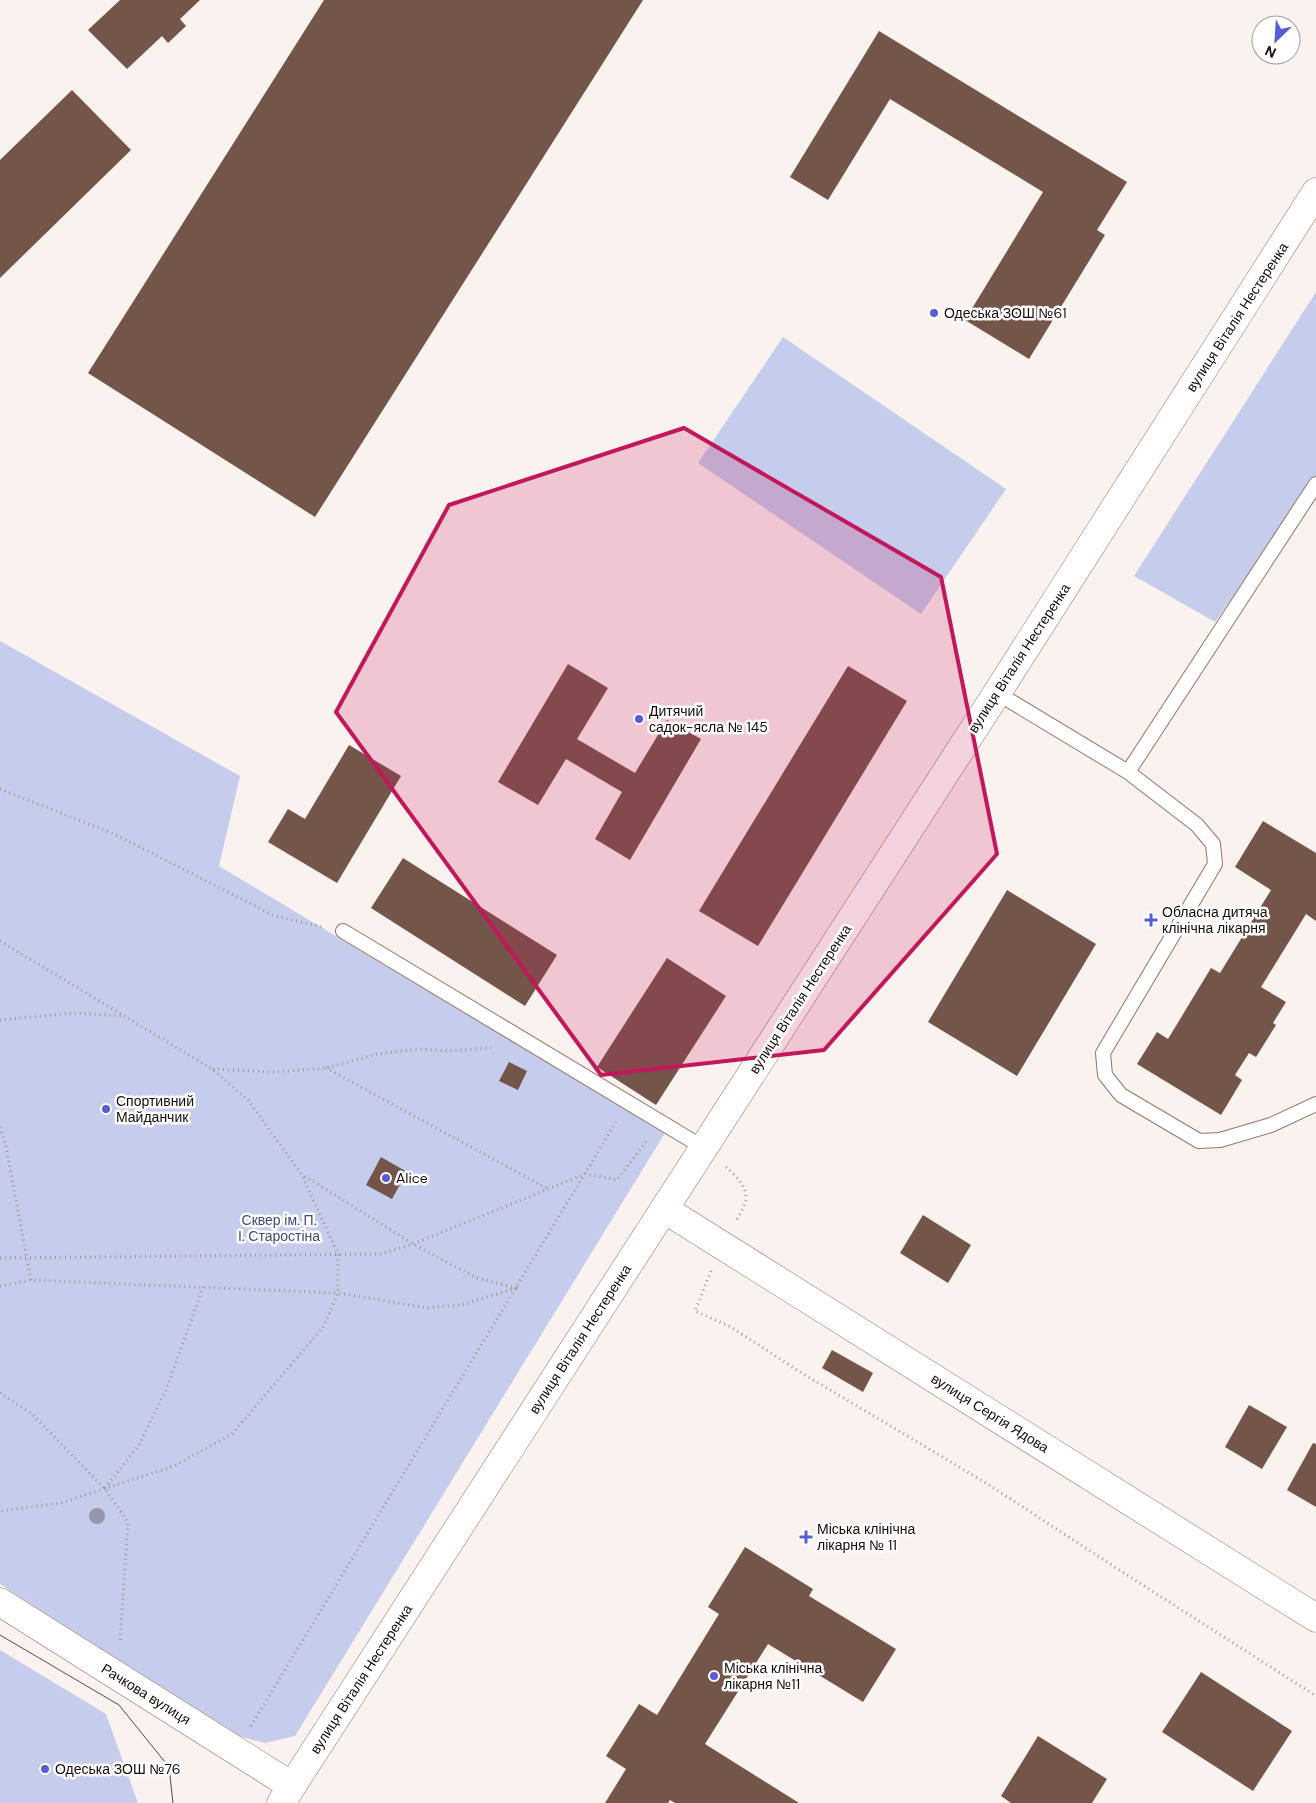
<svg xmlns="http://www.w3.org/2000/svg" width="1316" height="1803" font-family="'DM Sans',sans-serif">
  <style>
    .green { fill: #c6ccec }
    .building { fill: #745549 }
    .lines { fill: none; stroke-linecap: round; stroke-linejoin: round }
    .lane-casing { stroke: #947568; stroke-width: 16 }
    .secondary-casing { stroke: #947568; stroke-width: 29 }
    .path { stroke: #a09793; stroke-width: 3; stroke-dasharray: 1 4; stroke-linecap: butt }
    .lane { stroke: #fff; stroke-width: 14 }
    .secondary { stroke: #fff; stroke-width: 28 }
    .tram { stroke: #554b47; stroke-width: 1 }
    .tree { fill: #9596ad }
    .marked { fill: #c2185b; fill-opacity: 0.2; stroke: #c2185b; stroke-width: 4; stroke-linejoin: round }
    .poi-dot { fill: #575dd4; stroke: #fff; stroke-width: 2 }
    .labels { text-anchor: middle; stroke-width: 5; stroke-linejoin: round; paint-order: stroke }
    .poi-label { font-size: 14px; fill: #160b07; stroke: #fff; text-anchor: start }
    .street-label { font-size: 14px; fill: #160b07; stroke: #fff }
    .park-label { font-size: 14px; fill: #434a77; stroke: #fff }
  </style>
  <rect width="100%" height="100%" fill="#faf2ef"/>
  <path class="green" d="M 1316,292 L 1316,481 L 1215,622 L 1134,576 Z
    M 783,337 L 1006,489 L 921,614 L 698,463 Z
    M 0,641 L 240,776 L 219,866 L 665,1133 L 295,1736 L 265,1743 L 230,1734 L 0,1584 Z
    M 0,1650 L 106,1714 L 138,1803 L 0,1803 Z"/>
  <path class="building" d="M 120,0 L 200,0 L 180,19 L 186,26 L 168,43 L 162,36 L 127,69 L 88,30 Z
    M 324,0 L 643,0 L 315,517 L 88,373 Z
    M 879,31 L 1127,182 L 1097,230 L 1105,235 L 1029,359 L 965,320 L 1043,192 L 890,99 L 828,200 L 790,177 Z
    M 72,90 L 131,150 L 0,278 L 0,160 Z
    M 568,664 L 608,688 L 577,739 L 635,773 L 667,720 L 701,739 L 630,860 L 595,839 L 622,792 L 566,759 L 538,805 L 498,782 Z
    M 848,666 L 907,701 L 758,946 L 699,911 Z
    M 349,745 L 401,776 L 337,883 L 268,842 L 288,809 L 305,819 Z
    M 1263,821 L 1316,853 L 1316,921 L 1306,914 L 1261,987 L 1286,1002 L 1273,1023 L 1276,1025 L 1256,1057 L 1249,1053 L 1235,1075 L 1242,1080 L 1221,1115 L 1137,1064 L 1157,1032 L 1168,1039 L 1211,968 L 1220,973 L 1271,890 L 1235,867 Z
    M 403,858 L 557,955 L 525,1006 L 371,908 Z
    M 1007,890 L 1096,944 L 1017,1076 L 928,1022 Z
    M 667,958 L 726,996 L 656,1105 L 597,1067 Z
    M 509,1062 L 527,1071 L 518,1090 L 499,1081 Z
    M 381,1157 L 407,1172 L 392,1199 L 366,1185 Z
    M 923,1215 L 971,1245 L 948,1283 L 900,1253 Z
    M 832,1350 L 873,1373 L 863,1392 L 822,1368 Z
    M 1249,1405 L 1287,1427 L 1262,1469 L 1225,1447 Z
    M 1313,1443 L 1316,1444 L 1316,1507 L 1287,1490 Z
    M 745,1547 L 813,1589 L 809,1596 L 896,1649 L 863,1702 L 768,1644 L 705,1744 L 799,1803 L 675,1803 L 670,1800 L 668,1803 L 605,1803 L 626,1769 L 606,1756 L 639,1704 L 657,1715 L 719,1614 L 708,1607 Z
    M 1201,1672 L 1292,1731 L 1253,1791 L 1162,1732 Z
    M 1038,1736 L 1107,1779 L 1092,1803 L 1011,1803 L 1001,1796 Z"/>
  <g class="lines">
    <g class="lane-casing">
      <path id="lane" d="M 997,693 L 1128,772 L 1197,825 L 1213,844 L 1215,864 L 1103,1053 L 1105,1075 L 1121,1095 L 1199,1141 L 1220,1140 L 1271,1125 L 1316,1104
        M 1128,772 L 1316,484
        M 343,931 L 704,1148"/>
    </g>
    <g class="secondary-casing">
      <path id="secondary" d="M 664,1209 L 1316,1618
        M 0,1602 L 292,1786
        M 281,1803 L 997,693 L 1316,192"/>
    </g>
    <path class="path" d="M 0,789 L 114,834 L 275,916 L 323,927
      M 0,941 L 212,1069 L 248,1100 L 302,1175 L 338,1254 L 338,1293 L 324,1326 L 232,1434 L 174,1466 L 61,1503 L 0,1511
      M 0,1020 L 73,1013 L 124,1016
      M 326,1068 L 548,1189
      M 213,1069 L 274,1072 L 326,1068 L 377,1054 L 417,1049 L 449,1051 L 491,1048
      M 0,1127 L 6,1147 L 31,1280
      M 726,1167 C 736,1176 750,1189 745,1203 C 743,1209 739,1216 736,1221
      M 0,1258 L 381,1254 L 413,1244 L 585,1174 L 617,1180 L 648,1139
      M 711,1271 L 695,1311 L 731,1327 L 800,1372 L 986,1483 L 1127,1575 L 1316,1696
      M 0,1286 L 31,1280 L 338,1293 L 428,1308 L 465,1304 L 516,1288 L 477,1278 L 413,1244 L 303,1175
      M 0,1393 L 32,1414 L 105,1489 L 128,1522 L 120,1643
      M 105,1488 L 139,1445 L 166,1390 L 203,1287
      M 251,1726 L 616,1122"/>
    <use href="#lane" class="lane"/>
    <use href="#secondary" class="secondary"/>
    <path class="tram" d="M 0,1635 L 119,1705 L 169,1767 L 173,1803"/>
  </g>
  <circle class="tree" cx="97" cy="1516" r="8"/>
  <path class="marked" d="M 684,428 L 941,577 L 997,854 L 824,1050 L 601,1075 L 336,712 L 449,505 Z"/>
  <g class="poi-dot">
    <circle cx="934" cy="313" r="5"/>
    <circle cx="639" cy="719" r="5"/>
    <path d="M1148.5 912.5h5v5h5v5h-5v5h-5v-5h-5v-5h5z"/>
    <circle cx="106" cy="1109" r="5"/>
    <circle cx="386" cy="1178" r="5"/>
    <path d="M803.5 1529.5h5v5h5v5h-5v5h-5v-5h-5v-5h5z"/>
    <circle cx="714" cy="1676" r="5"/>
    <circle cx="45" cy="1769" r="5"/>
  </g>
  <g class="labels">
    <g class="poi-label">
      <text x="944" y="318">Одеська ЗОШ №61</text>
      <text x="649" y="716">Дитячий<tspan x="649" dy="16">садок-ясла № 145</tspan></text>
      <text x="1162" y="917">Обласна дитяча<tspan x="1162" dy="16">клінічна лікарня</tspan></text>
      <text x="116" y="1106">Спортивний<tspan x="116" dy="16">Майданчик</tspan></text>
      <text x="396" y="1183">Alice</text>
      <text x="817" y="1534">Міська клінічна<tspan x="817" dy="16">лікарня № 11</tspan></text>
      <text x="724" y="1673">Міська клінічна<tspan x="724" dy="16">лікарня №11</tspan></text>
      <text x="55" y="1774">Одеська ЗОШ №76</text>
    </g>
    <g class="street-label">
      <text transform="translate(1237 317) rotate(-57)" y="5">вулиця Віталія Нестеренка</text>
      <text transform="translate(1019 658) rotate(-57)" y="5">вулиця Віталія Нестеренка</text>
      <text transform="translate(800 999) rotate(-57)" y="5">вулиця Віталія Нестеренка</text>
      <text transform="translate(580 1339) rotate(-57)" y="5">вулиця Віталія Нестеренка</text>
      <text transform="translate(990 1413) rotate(32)" y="5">вулиця Сергія Ядова</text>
      <text transform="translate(361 1679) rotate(-57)" y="5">вулиця Віталія Нестеренка</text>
      <text transform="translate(146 1694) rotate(32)" y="5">Рачкова вулиця</text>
    </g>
    <g class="park-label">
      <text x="279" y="1225">Сквер ім. П.<tspan x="279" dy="16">І. Старостіна</tspan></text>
    </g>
  </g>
  <g transform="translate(1276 40) rotate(205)"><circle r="24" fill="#ffffff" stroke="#a29d9c"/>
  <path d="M0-4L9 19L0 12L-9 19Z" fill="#575dd4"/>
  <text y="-8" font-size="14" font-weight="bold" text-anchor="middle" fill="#160b07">N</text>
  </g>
</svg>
